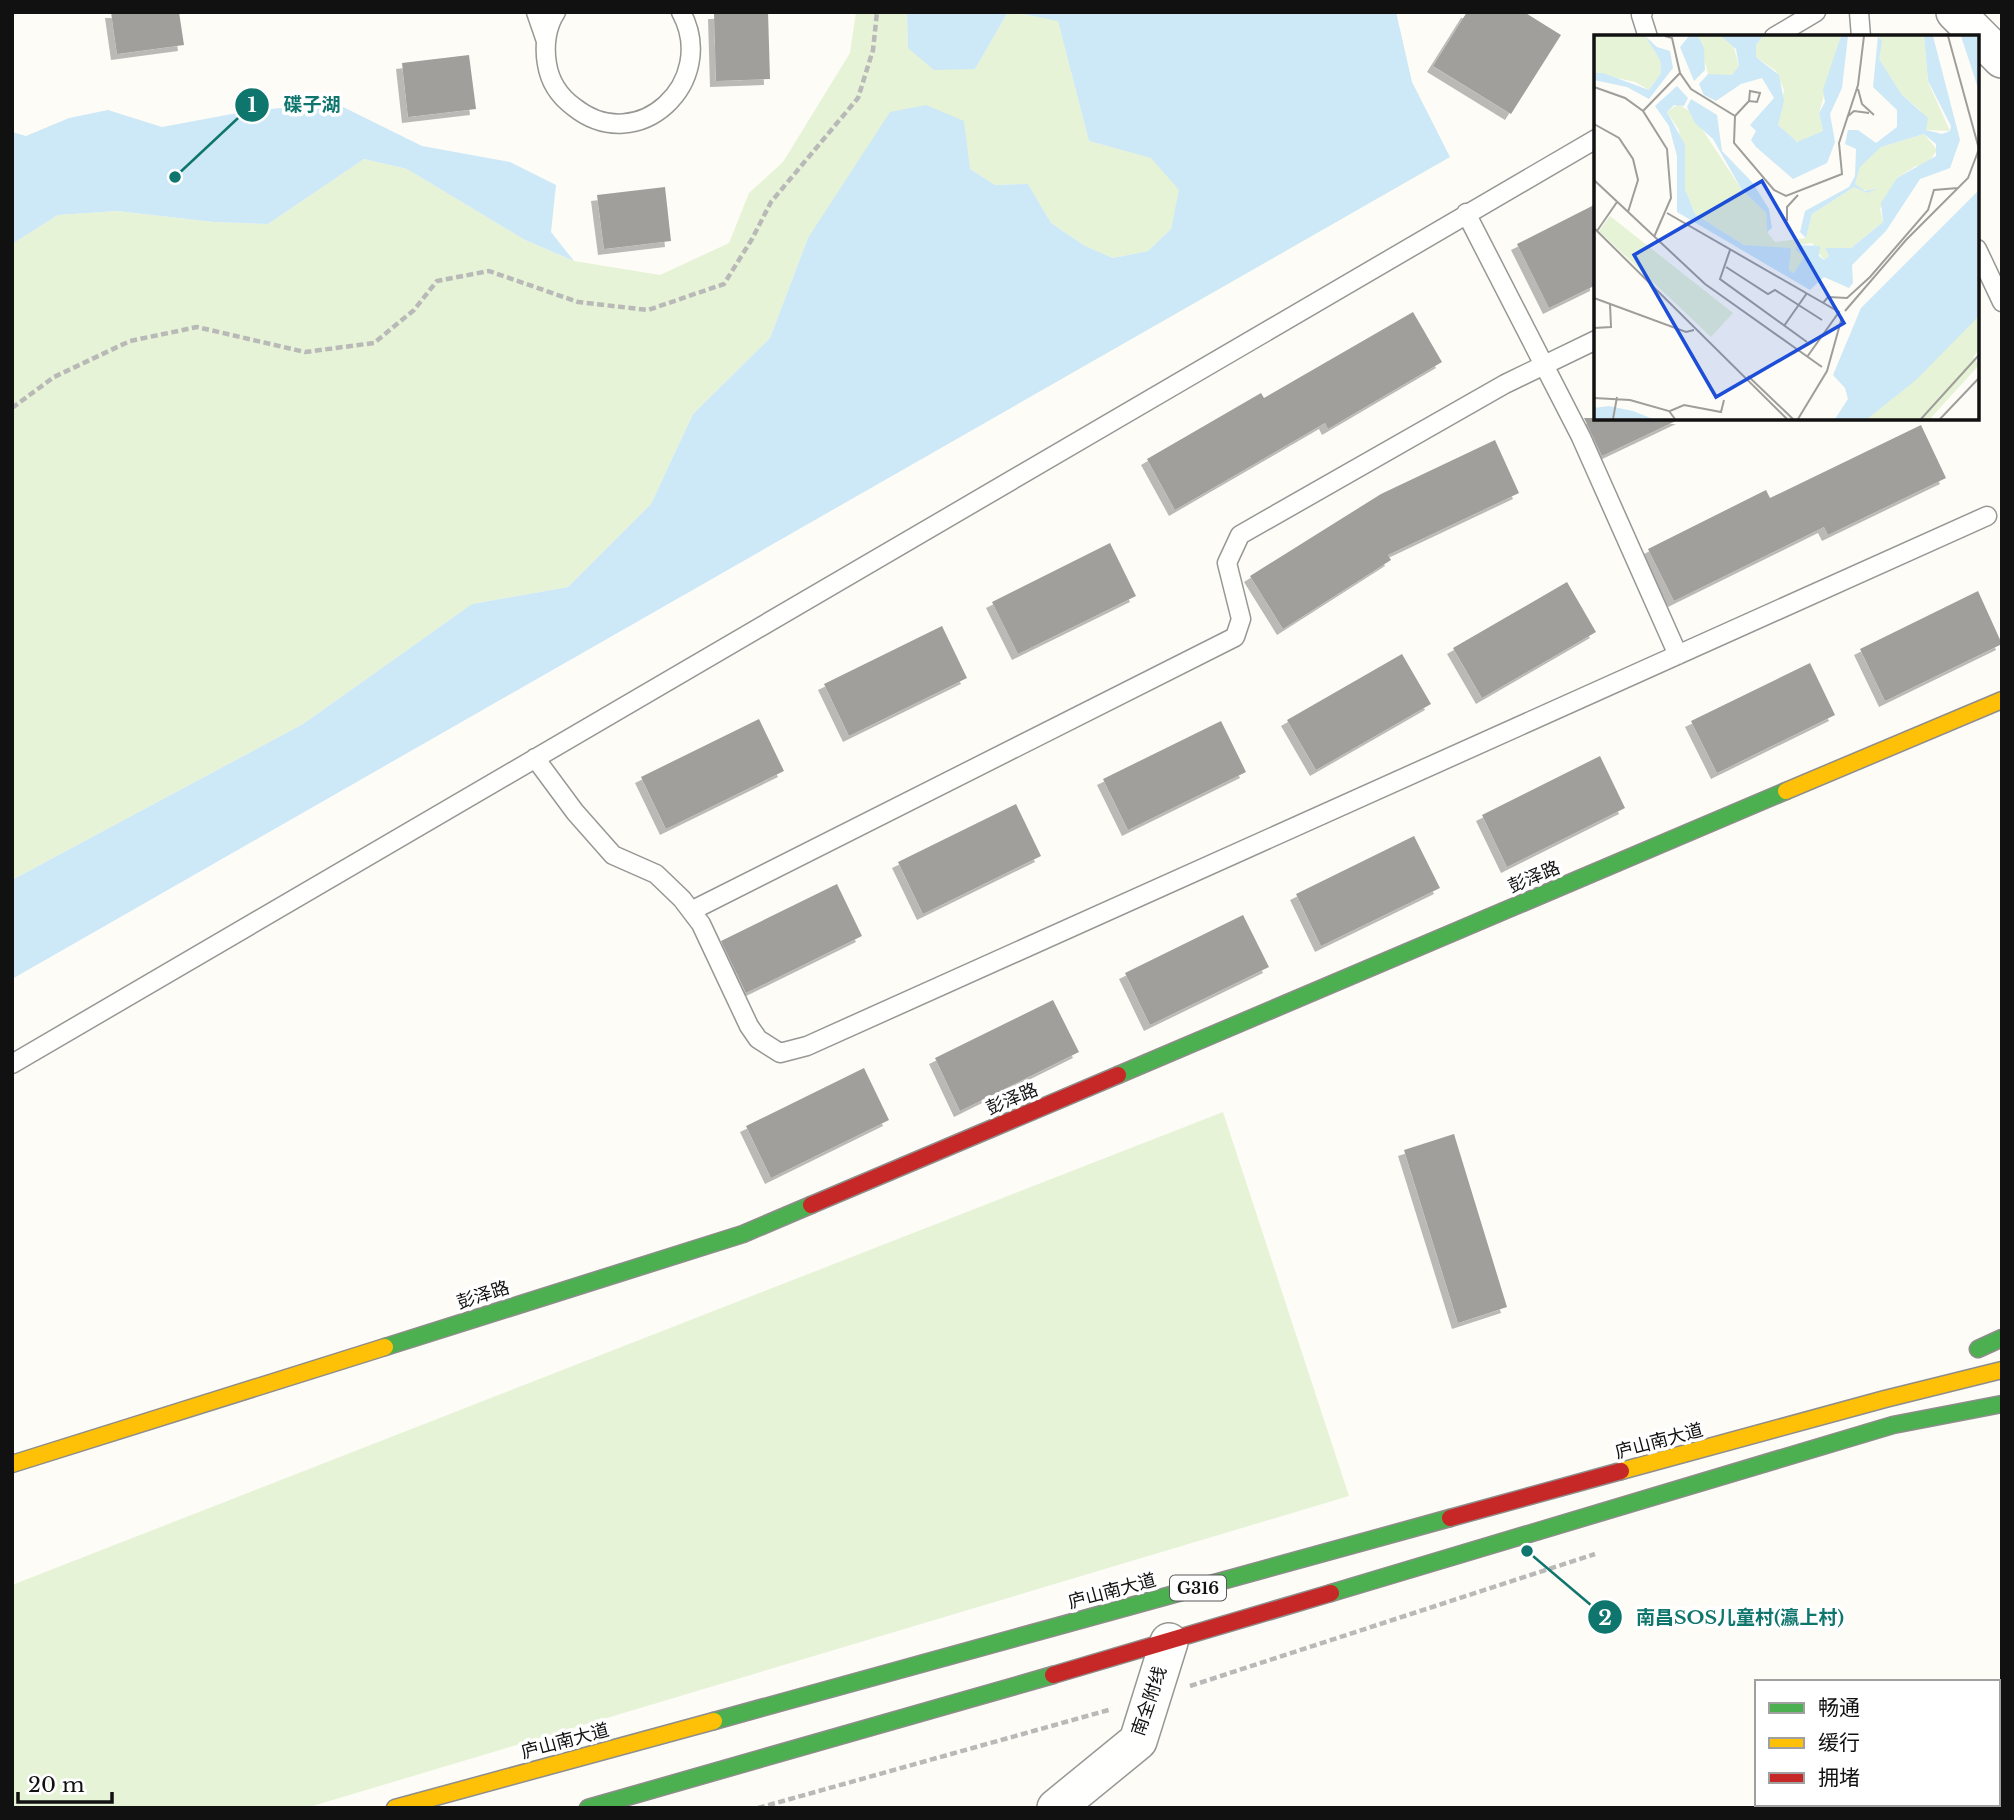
<svg xmlns="http://www.w3.org/2000/svg" width="2014" height="1820" font-family="'Libre Baskerville','Noto Sans SC',serif">
  <style>
    .green { fill: #e7f3d7 }
    .water { fill: #cde8f7 }
    .building { fill: #a19f9c; filter: url(#shadow) }
    .lines { fill: none; stroke-linecap: round; stroke-linejoin: round }
    .lane-casing { stroke: #979795; stroke-width: 21 }
    .street-casing { stroke: #979795; stroke-width: 40 }
    .fast-casing { stroke: #8e8d8b; stroke-width: 19 }
    .slow-casing { stroke: #8e8d8b; stroke-width: 19 }
    .jam-casing { stroke: #8e8d8b; stroke-width: 19 }
    .path { stroke: #b9b9b8; stroke-width: 4.5; stroke-dasharray: 7 3.5; stroke-linecap: butt }
    .lane { stroke: #fffffe; stroke-width: 18 }
    .street { stroke: #fffffe; stroke-width: 37 }
    .fast { stroke: #4caf50; stroke-width: 16 }
    .slow { stroke: #ffc107; stroke-width: 16 }
    .jam { stroke: #c62828; stroke-width: 16 }
    .labels { text-anchor: middle; stroke-width: 7; stroke-linejoin: round; paint-order: stroke }
    .shield { fill: #fff; stroke: #585858; stroke-width: 2 }
    .shield-label { font-size: 16px; font-weight: bold; fill: #111 }
    .street-label { font-size: 18px; fill: #111; stroke: #fff }
    .inset-road { fill: none; stroke: #9f9e9b; stroke-width: 2 }
    .view { fill: #1d4ed8; fill-opacity: 0.15; stroke: #1d4ed8; stroke-width: 3.5 }
    .inset-edge { fill: none; stroke: #111; stroke-width: 3.5 }
    .leader { fill: none; stroke: #0f766e; stroke-width: 2.5 }
    .callout-dot { fill: #0f766e; stroke: #fff; stroke-width: 2.5 }
    .mark-label { font-size: 21px; text-anchor: middle; font-weight: bold; fill: #fff }
    .callout-label { font-size: 19px; text-anchor: middle; font-weight: bold; fill: #0f766e; stroke: #fff; stroke-width: 7; stroke-linejoin: round; paint-order: stroke }
  </style>
  <defs>
    <filter id="shadow"><feDropShadow dx="-6" dy="6" stdDeviation="0" flood-color="#0004"/></filter>
  </defs>
  <rect width="100%" height="100%" fill="#fdfcf7"/>
  <path class="green" d="M 856,12 L 907,12 L 908,47 L 975,69 L 1008,12 L 1058,20 L 1089,141 L 1152,158 L 1180,190 L 1171,229 L 1148,251 L 1113,258 L 1085,246 L 1051,223 L 1028,184 L 995,185 L 970,169 L 808,238 L 770,338 L 693,414 L 651,504 L 568,587 L 472,604 L 303,724 L 12,880 L 12,244 L 58,215 L 117,211 L 214,222 L 268,224 L 364,159 L 407,169 L 525,240 L 574,261 L 660,275 L 729,243 L 749,193 L 783,162 L 850,53 Z
    M 1223,1112 L 1349,1496 L 306,1808 L 12,1808 L 12,1585 Z"/>
  <path class="water" d="M 907,12 L 1008,12 L 975,69 L 934,70 L 908,48 Z
    M 1012,12 L 1396,12 L 1412,82 L 1450,157 L 12,979 L 12,880 L 303,724 L 472,604 L 568,587 L 651,504 L 693,414 L 770,338 L 808,238 L 890,112 L 926,105 L 964,121 L 970,169 L 995,185 L 1028,184 L 1051,223 L 1085,246 L 1113,258 L 1148,251 L 1171,229 L 1179,190 L 1151,158 L 1089,141 L 1058,21 Z
    M 335,103 L 422,146 L 510,162 L 556,185 L 551,232 L 574,261 L 525,240 L 407,169 L 364,159 L 268,224 L 214,222 L 117,211 L 58,215 L 12,244 L 12,132 L 26,136 L 69,118 L 108,110 L 162,127 L 248,111 Z"/>
  <path class="building" d="M 111,12 L 179,12 L 184,45 L 117,54 Z
    M 768,12 L 770,79 L 716,81 L 714,13 Z
    M 1467,12 L 1524,12 L 1561,35 L 1511,114 L 1433,66 Z
    M 469,55 L 476,109 L 408,117 L 402,63 Z
    M 665,187 L 671,241 L 604,249 L 597,195 Z
    M 1596,204 L 1596,285 L 1549,308 L 1517,244 Z
    M 1413,312 L 1442,362 L 1328,429 L 1325,423 L 1175,510 L 1147,459 L 1261,393 L 1264,398 Z
    M 1584,418 L 1682,418 L 1602,456 Z
    M 1921,425 L 1946,478 L 1828,535 L 1824,527 L 1674,601 L 1648,549 L 1766,490 L 1770,498 Z
    M 1495,440 L 1519,493 L 1388,555 L 1391,560 L 1283,629 L 1250,576 L 1381,494 Z
    M 1110,543 L 1136,596 L 1018,654 L 992,602 Z
    M 1567,582 L 1596,632 L 1482,698 L 1453,648 Z
    M 1978,591 L 2002,644 L 1885,701 L 1860,649 Z
    M 942,626 L 967,678 L 849,736 L 824,684 Z
    M 1402,654 L 1431,704 L 1316,770 L 1287,720 Z
    M 1810,663 L 1835,715 L 1717,773 L 1691,721 Z
    M 759,719 L 784,771 L 666,829 L 641,777 Z
    M 1221,721 L 1246,772 L 1128,830 L 1103,779 Z
    M 1600,756 L 1625,808 L 1507,867 L 1482,815 Z
    M 1016,804 L 1041,856 L 923,914 L 898,862 Z
    M 1414,836 L 1440,888 L 1321,946 L 1296,894 Z
    M 837,884 L 862,936 L 746,993 L 721,941 Z
    M 1243,915 L 1269,967 L 1150,1025 L 1125,973 Z
    M 1053,1000 L 1079,1052 L 960,1111 L 935,1058 Z
    M 864,1068 L 889,1120 L 771,1178 L 746,1126 Z
    M 1454,1134 L 1507,1307 L 1458,1323 L 1404,1150 Z"/>
  <g class="lines">
    <g class="lane-casing">
      <path id="lane" d="M 536,12 L 546,41
        M 556,12 C 546,27 544,47 547,64 C 550,83 559,96 574,107 C 638,158 719,82 681,12
        M 1643,12 L 1641,15 L 1648,37
        M 1859,12 L 1861,37
        M 1774,37 L 1816,12
        M 1466,213 L 1581,437 L 1678,655
        M 1977,249 L 2002,302
        M 535,758 L 575,812 L 613,855 L 656,874 L 682,899 L 701,924 L 749,1026 L 758,1039 L 780,1053 L 807,1046 L 1987,516
        M 691,911 L 1235,637 L 1241,619 L 1227,563 L 1240,535 L 1505,384 L 1596,340
        M 12,1064 L 1596,139"/>
    </g>
    <g class="street-casing">
      <path id="street" d="M 1955,12 L 2002,59
        M 1056,1808 L 1138,1741 L 1169,1642"/>
    </g>
    <g class="fast-casing">
      <path id="fast" d="M 1118,1075 L 1786,791
        M 385,1347 L 743,1234 L 811,1205
        M 1978,1349 L 2002,1338
        M 1331,1593 L 1893,1425 L 2002,1404
        M 714,1721 L 1450,1518
        M 588,1808 L 1053,1675"/>
    </g>
    <g class="slow-casing">
      <path id="slow" d="M 1786,791 L 2002,700
        M 12,1464 L 385,1347
        M 1621,1471 L 1885,1399 L 2002,1370
        M 395,1808 L 714,1721"/>
    </g>
    <g class="jam-casing">
      <path id="jam" d="M 811,1205 L 1118,1075
        M 1450,1518 L 1621,1471
        M 1053,1675 L 1331,1593"/>
    </g>
    <path class="path" d="M 12,408 L 54,377 L 130,341 L 197,327 L 305,352 L 374,343 L 414,310 L 437,281 L 489,271 L 578,302 L 648,310 L 724,284 L 752,239 L 771,202 L 858,98 L 873,50 L 877,12
      M 1190,1686 L 1595,1554
      M 758,1808 L 1112,1709"/>
    <use href="#lane" class="lane"/>
    <use href="#street" class="street"/>
    <use href="#fast" class="fast"/>
    <use href="#slow" class="slow"/>
    <use href="#jam" class="jam"/>
  </g>
  <g class="labels">
    <rect class="shield" x="1170" y="1575.5" width="56" height="25" rx="5"/>
    <g class="shield-label">
      <text x="1198" y="1594">G316</text>
    </g>
    <g class="street-label">
      <text transform="translate(1534 877) rotate(-23)" y="6">彭泽路</text>
      <text transform="translate(1012 1099) rotate(-23)" y="6">彭泽路</text>
      <text transform="translate(483 1295) rotate(-18)" y="6">彭泽路</text>
      <text transform="translate(1659 1441) rotate(-15)" y="6">庐山南大道</text>
      <text transform="translate(1112 1591) rotate(-15)" y="6">庐山南大道</text>
      <text transform="translate(1149 1701) rotate(-71)" y="6">南全附线</text>
      <text transform="translate(565 1741) rotate(-15)" y="6">庐山南大道</text>
    </g>
  </g>
  <g transform="translate(1594 35)">
    <rect width="385" height="385" fill="#fdfcf7"/>
    <path d="M 0,1 L 51,1 L 66,25 L 67,38 L 55,55 L 41,47 L 0,38 ZM 104,1 L 127,1 L 139,9 L 145,31 L 141,39 L 122,43 L 114,39 ZM 169,1 L 247,1 L 225,78 L 229,96 L 208,107 L 199,106 L 184,90 L 190,55 L 182,36 L 162,22 L 162,10 ZM 286,1 L 330,1 L 334,47 L 356,96 L 332,95 L 327,76 L 308,60 L 285,24 ZM 84,69 L 97,77 L 148,155 L 172,178 L 173,197 L 181,207 L 212,203 L 218,179 L 260,152 L 273,158 L 284,153 L 271,156 L 261,149 L 266,131 L 287,112 L 330,99 L 343,115 L 333,130 L 322,131 L 303,143 L 286,174 L 289,187 L 280,194 L 257,213 L 231,213 L 235,221 L 230,225 L 218,208 L 204,210 L 210,221 L 200,238 L 195,235 L 196,221 L 184,213 L 150,210 L 101,179 L 91,154 L 85,95 L 73,77 ZM 16,181 L 139,278 L 117,302 L 5,196 ZM 385,275 L 385,315 L 379,322 L 385,330 L 336,384 L 272,384 Z" fill="#e7f3d7"/>
    <path d="M 51,1 L 63,12 L 76,16 L 79,33 L 55,64 L 33,52 L 0,45 L 0,38 L 9,38 L 55,55 L 67,38 L 66,25 ZM 95,1 L 104,1 L 110,13 L 111,35 L 100,46 L 86,12 ZM 127,1 L 169,1 L 162,10 L 162,22 L 185,40 L 190,66 L 184,90 L 203,107 L 229,96 L 225,78 L 231,67 L 229,55 L 247,1 L 254,1 L 248,53 L 236,79 L 241,107 L 233,128 L 199,144 L 162,112 L 157,105 L 162,96 L 156,90 L 180,63 L 168,43 L 147,49 L 122,66 L 110,60 L 105,49 L 114,39 L 138,40 L 145,31 L 142,14 ZM 284,1 L 288,6 L 285,24 L 308,60 L 334,83 L 332,95 L 348,99 L 356,96 L 357,91 L 334,46 L 330,1 L 339,1 L 366,105 L 356,133 L 326,144 L 292,196 L 258,230 L 259,248 L 255,253 L 230,242 L 216,255 L 83,177 L 83,121 L 75,91 L 61,71 L 83,51 L 94,63 L 90,71 L 80,70 L 73,77 L 91,110 L 91,154 L 101,179 L 150,210 L 197,213 L 195,235 L 200,238 L 210,221 L 201,215 L 204,210 L 226,211 L 225,221 L 230,225 L 235,221 L 231,213 L 257,213 L 289,187 L 287,168 L 303,143 L 342,121 L 342,109 L 330,99 L 287,112 L 266,132 L 261,149 L 271,156 L 285,153 L 273,158 L 260,152 L 218,179 L 212,203 L 206,197 L 211,176 L 255,152 L 261,141 L 262,114 L 251,109 L 254,95 L 264,95 L 282,108 L 303,92 L 303,75 L 279,52 ZM 367,1 L 385,1 L 385,56 ZM 97,64 L 123,80 L 128,116 L 158,147 L 175,174 L 178,193 L 173,197 L 172,178 L 148,155 L 119,104 L 101,88 L 93,72 ZM 385,155 L 385,281 L 322,345 L 273,384 L 241,384 L 254,364 L 251,353 L 239,340 L 267,273 ZM 15,371 L 39,376 L 59,384 L 0,384 L 0,373 Z" fill="#cde8f7"/>
    <path class="inset-road" d="M 71,1 L 78,3 L 86,38 L 97,54 L 141,81 L 140,108 L 180,155 L 192,161 L 248,139 L 245,108 L 264,50 L 270,1M 354,1 L 385,114M 0,52 L 31,63 L 49,76 L 73,114 L 77,163 L 60,202M 264,54 L 268,69 L 280,80M 49,76 L 86,38M 141,81 L 155,66 L 156,56 L 166,58 L 163,67 L 155,66M 253,82 L 260,76 L 275,78M 0,89 L 25,103 L 39,124 L 44,145 L 34,177M 0,145 L 111,249 L 228,332M 73,178 L 245,277 L 213,322M 193,186 L 193,172 L 204,160M 0,193 L 193,384M 3,196 L 23,167M 136,215 L 126,244 L 213,307M 132,232 L 174,259 L 181,255 L 228,285M 0,263 L 92,297 L 100,295M 229,268 L 234,262 L 253,263 L 276,242 L 334,175 L 340,155 L 364,153M 251,276 L 312,205 L 374,143 L 385,114M 190,291 L 213,258M 0,293 L 17,292 L 16,269M 154,341 L 199,384M 0,363 L 36,365 L 75,376 L 81,384M 76,376 L 90,370 L 127,377 L 130,365M 19,384 L 23,362M 204,384 L 233,336 L 248,282M 327,384 L 385,320M 346,384 L 385,343"/>
    <path class="view" d="M 168,146 L 250,288 L 122,362 L 40,220 Z"/>
    <rect width="385" height="385" class="inset-edge"/>
  </g>
  <path class="leader" d="M175 177L252 105M1527 1551L1605 1617"/>
  <g class="callout-dot">
    <circle cx="175" cy="177" r="7"/>
    <circle cx="1527" cy="1551" r="7"/>
    <circle cx="252" cy="105" r="18"/>
    <circle cx="1605" cy="1617" r="18"/>
  </g>
  <g class="mark-label">
    <text x="252" y="112">1</text>
    <text x="1605" y="1625">2</text>
  </g>
  <g class="callout-label">
    <text x="312" y="111">碟子湖</text>
    <text x="1740" y="1624">南昌SOS儿童村(瀛上村)</text>
  </g>
  <rect width="2014" height="1820" fill="none" stroke="#111111" stroke-width="28"/>
  <rect x="1755" y="1680" width="245" height="126" fill="#ffffff" stroke="#a0a0a0" stroke-width="2"/>
  <rect x="1769" y="1703" width="35" height="10" fill="#4caf50" stroke="#a0a0a0" stroke-width="2"/>
  <text x="1818" y="1715" font-size="21" fill="#111111">畅通</text>
  <rect x="1769" y="1738" width="35" height="10" fill="#ffc107" stroke="#a0a0a0" stroke-width="2"/>
  <text x="1818" y="1750" font-size="21" fill="#111111">缓行</text>
  <rect x="1769" y="1773" width="35" height="10" fill="#c62828" stroke="#a0a0a0" stroke-width="2"/>
  <text x="1818" y="1785" font-size="21" fill="#111111">拥堵</text>
  <path d="M18 1792v10h94v-10" fill="none" stroke="#111111" stroke-width="3.5"/>
  <text x="28" y="1792" font-size="21" fill="#111111" stroke="#ffffff" stroke-width="5" paint-order="stroke">20 m</text>
</svg>
